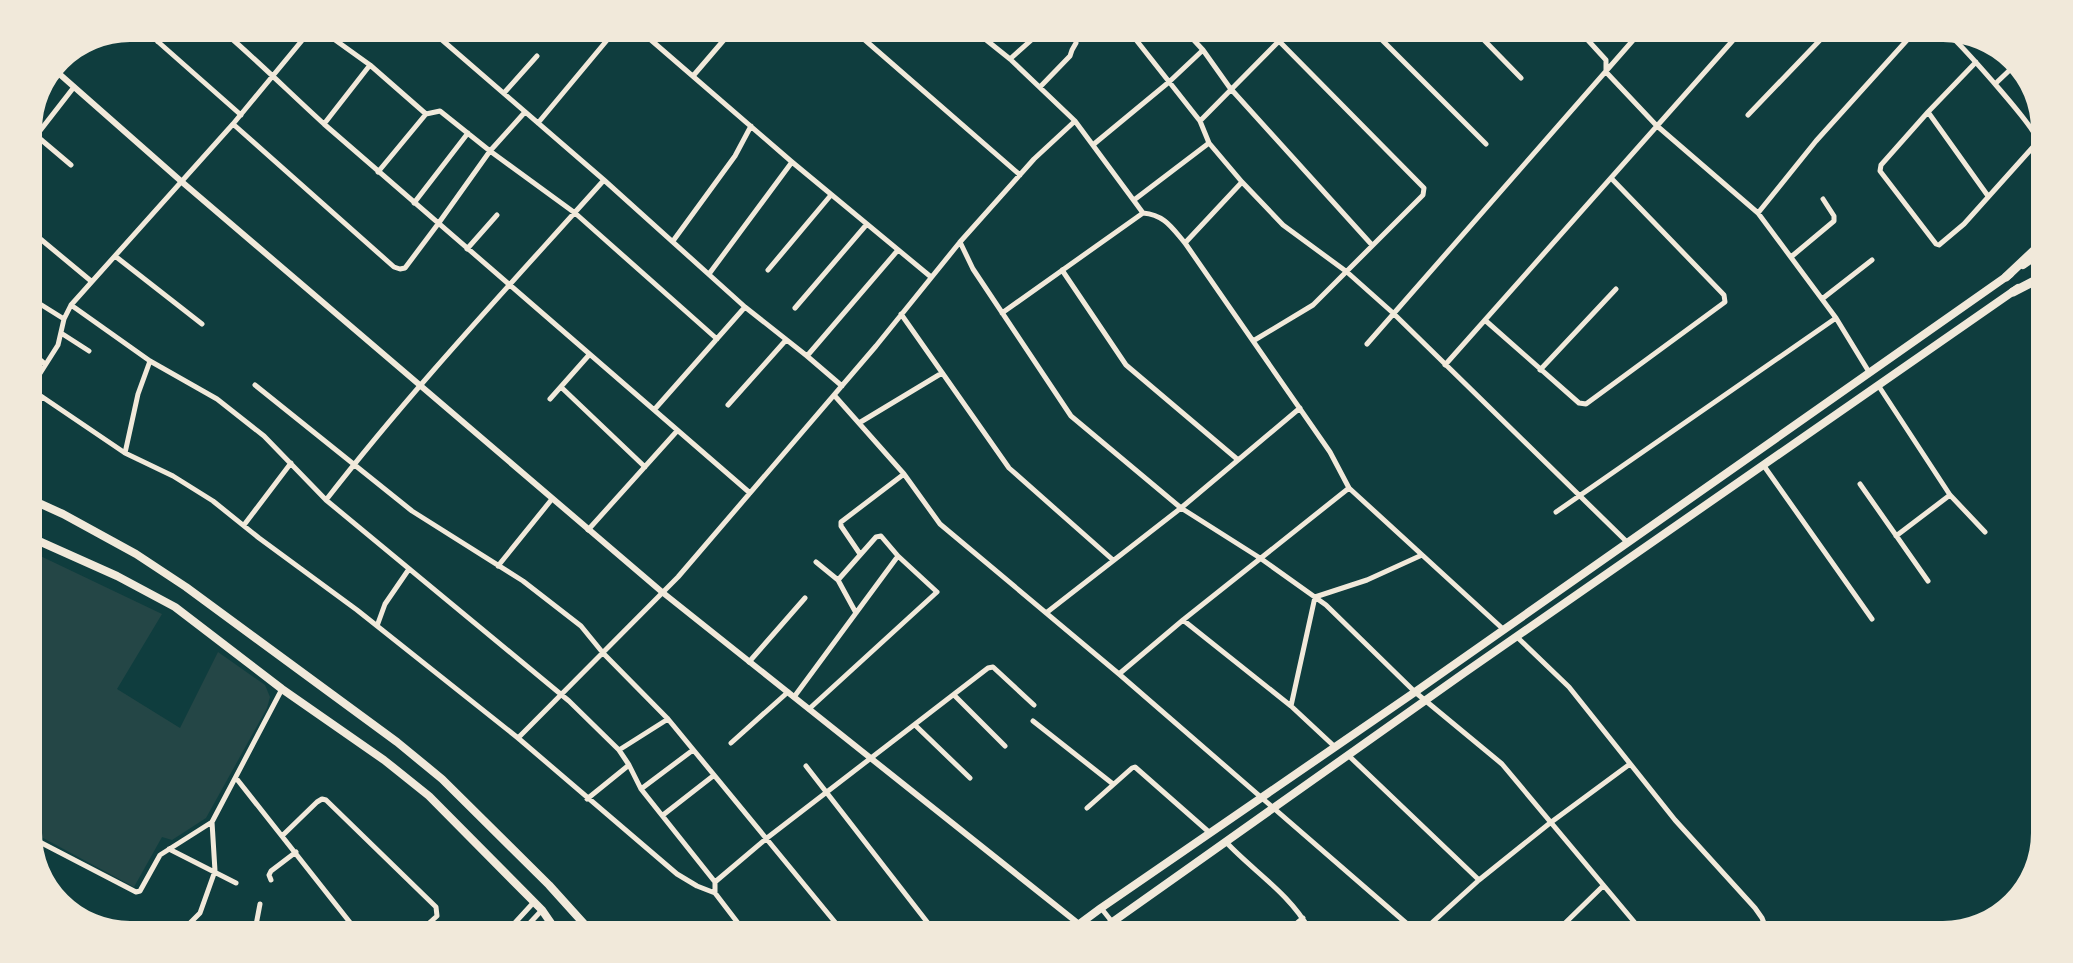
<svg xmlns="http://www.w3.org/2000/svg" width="2073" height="963" font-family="'Space Grotesk',sans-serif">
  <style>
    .green { fill: #244646 }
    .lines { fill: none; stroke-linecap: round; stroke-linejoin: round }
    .minor { stroke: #f1e9da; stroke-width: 5 }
    .tertiary { stroke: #f1e9da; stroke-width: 6 }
    .primary { stroke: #f1e9da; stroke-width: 8 }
    .motorway { stroke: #f1e9da; stroke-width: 9 }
  </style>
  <rect width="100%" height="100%" fill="#0f3d3e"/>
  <path class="green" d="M 32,552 L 162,614 L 117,689 L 180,728 L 218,652 L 265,685 L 270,697 L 267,708 L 206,818 L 172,840 L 162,837 L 134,887 L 32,832 Z"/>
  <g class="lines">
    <path class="minor" d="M 147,32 L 241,115
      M 224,32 C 258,61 290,93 324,124 L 750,493
      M 324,32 L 370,65 L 426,114
      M 434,33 L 604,180 L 745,307 L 807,356 L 842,386
      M 644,34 L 792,162 L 931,277
      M 858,34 L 1020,175
      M 980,35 L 1010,59 L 1075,121 L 1143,213 C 1165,215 1172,228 1185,243 L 1330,452 L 1349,488 L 1503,629
      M 1133,36 L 1200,121 L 1209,143 L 1242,182 L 1283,225 L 1347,272 L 1393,313 L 1627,542
      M 1190,36 L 1203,50 L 1230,88 L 1372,245
      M 1379,37 L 1486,144
      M 1481,37 L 1521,78
      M 1585,37 L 1606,60 L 1606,72 L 1656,125 L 1758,213 L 1836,318 L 1869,372
      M 1954,39 C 1967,52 2035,127 2036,138 C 2037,142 2035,144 2033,147 L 1964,224 L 1939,245 L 1936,244 L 1880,171 L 1881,165 L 1928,112 L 1976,62
      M 158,42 L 167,32
      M 1010,59 L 1037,35
      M 693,76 L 729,34
      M 1995,84 L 2014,66
      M 1040,87 L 1070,56 L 1072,50 L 1076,43
      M 504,93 L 537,56
      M 1928,112 L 1988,196
      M 1748,115 L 1822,38
      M 1200,121 L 1284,36
      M 538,123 L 613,33
      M 233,124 L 394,267 L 400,269 L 405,268 L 438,224 L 490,151 L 525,112
      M 324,124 L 370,65
      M 32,132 L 71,165
      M 32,141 L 74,87
      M 1094,144 L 1169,82 L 1203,50
      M 378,172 L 426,114 L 440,111 L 490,151 L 575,213 L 717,339
      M 1134,200 L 1209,143
      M 414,203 L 468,133
      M 1758,213 L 1816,141 L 1908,39
      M 32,232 L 91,281
      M 673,241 L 735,156 L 751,126
      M 960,242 L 973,269 L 1071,416 L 1181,508 L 1260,558 L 1326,605 L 1415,692 L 1502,764 L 1641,930
      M 1185,243 L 1242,182
      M 467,249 L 497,215
      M 115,256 L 202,324
      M 1791,257 L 1834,221 L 1834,216 L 1823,199
      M 768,270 L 831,195
      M 1062,270 L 1126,365 L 1237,459
      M 709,274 L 792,162
      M 32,299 L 64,319
      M 1822,299 L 1872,260
      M 71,305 L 150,361 L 217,399 L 264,436 L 326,500 L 569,701 L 619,750 L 629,765 L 641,789 L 715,882
      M 795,308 L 867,224
      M 1002,313 L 1143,213
      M 901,314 L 1009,468 L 1113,560
      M 1486,321 L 1579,403 L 1586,404 L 1725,302 L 1724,295 L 1611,178
      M 61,333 L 89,351
      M 1253,341 L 1313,305 L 1423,195 L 1424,188 L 1274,36
      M 1367,344 L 1635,38
      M 32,353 L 45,364
      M 807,356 L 898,250
      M 1445,365 L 1735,38
      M 1540,370 L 1616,289
      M 255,385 L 412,511 L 523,581 L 581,626 L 603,653 L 668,719 L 839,927
      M 1878,385 L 1950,495 L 1985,532
      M 32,386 L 58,345 L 64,319 L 71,305 L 233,124 L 309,32
      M 561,387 L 645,467
      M 32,390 L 125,453 L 173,476 L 213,501 L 259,538 L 357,610 L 518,738 L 677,874 L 697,886 L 715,893 L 741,927
      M 834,395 L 904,474 L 940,524 L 1119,674 L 1413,929
      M 550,399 L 589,355
      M 728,405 L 786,340
      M 654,410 L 745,307
      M 32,411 L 41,398
      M 859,423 L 942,373
      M 125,453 L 138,394 L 150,361
      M 1764,466 L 1872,619
      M 1860,484 L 1928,581
      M 326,500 C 413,388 510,285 604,180
      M 1556,512 L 1836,318
      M 244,525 L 291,463
      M 588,530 L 677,431
      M 1896,536 L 1950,495
      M 860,554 L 841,526 L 841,522 L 904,474
      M 816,562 L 838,580
      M 498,566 L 552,499
      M 1046,613 L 1181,508 L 1300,408
      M 1183,620 L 1291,706 L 1335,747
      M 377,626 L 385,604 L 409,569
      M 1517,637 L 1569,687 L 1675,820 L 1755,908 L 1762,918 L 1767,931
      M 749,662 L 805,598
      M 1119,674 L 1183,620 L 1349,488
      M 954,695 L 1005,746
      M 794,697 L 898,556
      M 1291,706 L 1315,597 L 1367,580 L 1422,555
      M 809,709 L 937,592 L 898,556 L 881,536 L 876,537 L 838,580 L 856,613
      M 1033,721 L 1113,784
      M 915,725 L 970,778
      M 518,738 L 678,577 L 876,346 L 960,242 L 1034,159 L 1075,121
      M 731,743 L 788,692
      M 619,750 L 668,719
      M 1348,755 L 1479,880
      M 806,766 L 931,927
      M 236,778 L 352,925
      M 641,789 L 693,750
      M 587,799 L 629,765
      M 1087,808 L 1132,768 L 1135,767 L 1210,833
      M 663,815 L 713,776
      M 283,835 L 317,802 L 322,799 L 326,800 L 436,907 L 437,916 L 427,925
      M 32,838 L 136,892 L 140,891 L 160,855 L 212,822
      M 1226,842 C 1253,871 1289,893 1309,929
      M 169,849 L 236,883
      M 271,880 L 269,875 L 271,871 L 296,852
      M 715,893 L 715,882 L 767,838 L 988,668 L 993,667 L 1034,705
      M 1101,908 L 1117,928
      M 189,924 L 200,913 L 215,871 L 212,822 L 282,689
      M 256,925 L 260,904
      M 512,926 L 534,902
      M 527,926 L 542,910
      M 1290,929 L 1303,918
      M 1425,929 L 1479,880 L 1550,823 L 1630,764
      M 1558,930 L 1603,886"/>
    <path class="tertiary" d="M 56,71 L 182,182 L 662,592 L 1084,928"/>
    <path class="primary" d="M 2023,265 L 2040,253
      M 32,500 L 63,514 L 136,554 L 186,587 L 397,742 L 442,779 L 549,885 L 586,926
      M 32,538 L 117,576 L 175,607 L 282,689 L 384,760 L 429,796 L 542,910 L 553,926
      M 1074,928 L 1101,908 L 1415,692 L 2010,274
      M 1104,928 L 1464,673 L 2018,288"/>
    <path class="motorway" d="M 2006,277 L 2040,245
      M 2013,292 L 2040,278"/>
  </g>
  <path d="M0 0H2073V963H0ZM130 42H1943A88 88 0 0 1 2031 130V833A88 88 0 0 1 1943 921H130A88 88 0 0 1 42 833V130A88 88 0 0 1 130 42Z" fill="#f1e9da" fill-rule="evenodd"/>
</svg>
